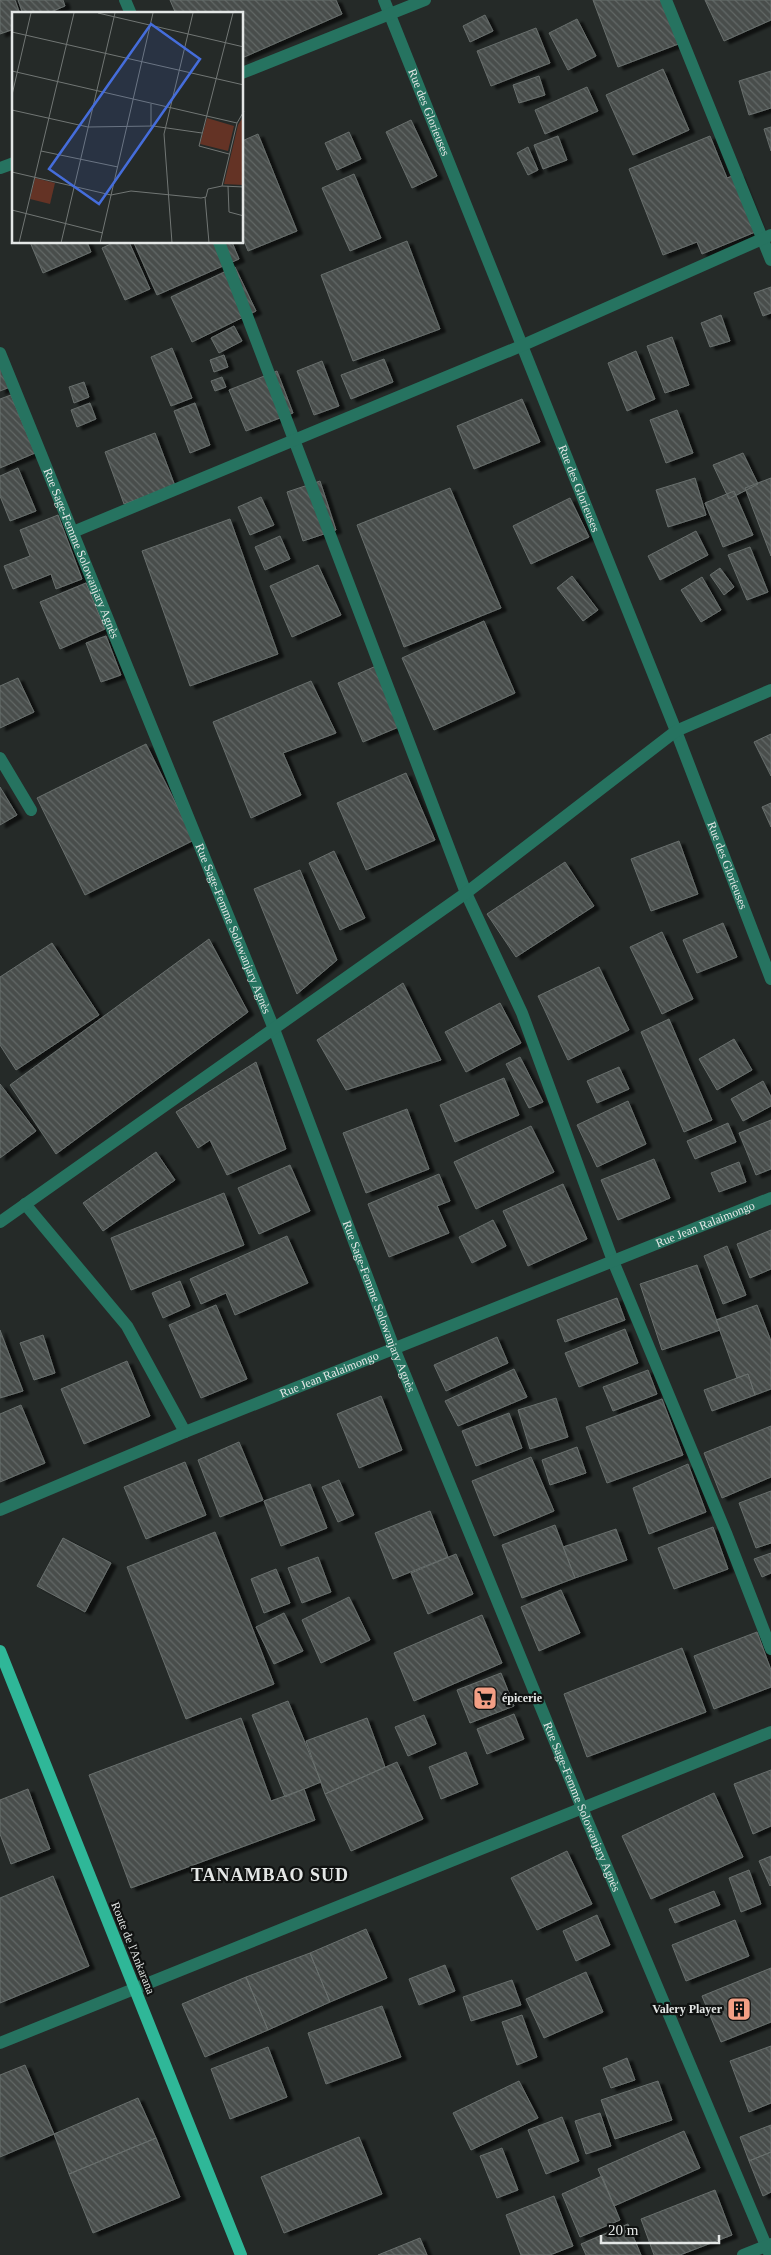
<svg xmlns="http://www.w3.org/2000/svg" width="771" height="2255" font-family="'Times New Roman',serif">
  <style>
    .building { fill: url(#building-back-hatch); stroke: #696f6d; filter: url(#shadow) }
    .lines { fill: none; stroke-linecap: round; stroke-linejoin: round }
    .lane { stroke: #267360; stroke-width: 12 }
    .street { stroke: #267360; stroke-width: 12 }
    .primary { stroke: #2fb798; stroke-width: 12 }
    .labels { text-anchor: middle; stroke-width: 4.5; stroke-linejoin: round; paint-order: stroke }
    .street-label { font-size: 12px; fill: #e4e7e6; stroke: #101211 }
    .poi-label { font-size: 12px; font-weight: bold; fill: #e4e7e6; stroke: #101211; text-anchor: start }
    .district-label { font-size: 18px; font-weight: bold; letter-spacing: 1px; fill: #e4e7e6; stroke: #101211 }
    .inset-road { fill: none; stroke: #717674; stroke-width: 1 }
    .view { fill: #456ddb; fill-opacity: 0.15; stroke: #456ddb; stroke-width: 2.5 }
    .inset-edge { fill: none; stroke: #e4e7e6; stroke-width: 2.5 }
  </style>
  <defs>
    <pattern id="building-back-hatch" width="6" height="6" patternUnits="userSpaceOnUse" patternTransform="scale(1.25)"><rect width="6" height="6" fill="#484e4c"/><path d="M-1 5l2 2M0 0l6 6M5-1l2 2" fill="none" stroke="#626866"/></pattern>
    <filter id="shadow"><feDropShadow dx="5.5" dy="3" stdDeviation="1" flood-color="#0009"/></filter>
  </defs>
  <rect width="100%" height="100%" fill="#252a28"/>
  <path class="building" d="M 0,0 L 15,0 L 20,14 L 14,14 L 14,29 L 0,34 Z
    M 18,0 L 63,0 L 65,6 L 46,14 L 23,14 Z
    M 170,0 L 336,0 L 342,14 L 242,58 L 242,14 L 176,14 Z
    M 593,0 L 665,0 L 681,43 L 618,67 Z
    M 705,0 L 771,0 L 771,20 L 724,41 Z
    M 485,15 L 493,31 L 470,42 L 463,26 Z
    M 577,19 L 596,56 L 568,70 L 549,33 Z
    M 536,28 L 550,63 L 491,86 L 477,51 Z
    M 663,69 L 689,130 L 633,155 L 606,95 Z
    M 771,71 L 771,108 L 749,115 L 739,81 Z
    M 539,76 L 545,95 L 519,103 L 513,85 Z
    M 587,87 L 598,111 L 545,134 L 535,110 Z
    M 411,120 L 437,176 L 412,188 L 386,132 Z
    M 771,127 L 771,151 L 764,129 Z
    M 349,132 L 361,159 L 337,170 L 325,143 Z
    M 258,134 L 297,231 L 248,251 L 242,236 L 242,141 Z
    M 558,136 L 567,160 L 543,169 L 534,145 Z
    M 710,136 L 727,178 L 738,174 L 760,230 L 702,254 L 697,242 L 663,255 L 629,169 Z
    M 528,147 L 538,170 L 528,175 L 517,153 Z
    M 354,174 L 381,238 L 350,251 L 322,188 Z
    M 407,241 L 440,329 L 353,361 L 321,275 Z
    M 30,242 L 87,242 L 91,252 L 43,273 Z
    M 115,242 L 129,242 L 150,289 L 125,300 L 102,248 Z
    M 232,242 L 239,259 L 157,295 L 134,243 Z
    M 235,267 L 256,311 L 192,342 L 171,297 Z
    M 771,287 L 771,313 L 763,316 L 754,293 Z
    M 721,315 L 730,341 L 710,347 L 701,323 Z
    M 234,326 L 242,341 L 219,353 L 211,338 Z
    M 672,337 L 689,385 L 665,393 L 647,346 Z
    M 172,348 L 192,398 L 171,406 L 151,357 Z
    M 636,351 L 655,399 L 627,411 L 608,363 Z
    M 224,355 L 228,367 L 214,372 L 210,360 Z
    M 384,359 L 393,382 L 351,399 L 341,375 Z
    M 322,361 L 339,406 L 314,415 L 297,371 Z
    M 0,362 L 10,387 L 0,391 Z
    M 277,371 L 293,413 L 246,431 L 229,390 Z
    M 222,377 L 226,387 L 215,391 L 211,381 Z
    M 84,382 L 89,397 L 74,403 L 69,387 Z
    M 11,395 L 35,453 L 0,468 L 0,399 Z
    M 522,399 L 540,442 L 474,469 L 457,426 Z
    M 90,403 L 96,419 L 77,427 L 71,410 Z
    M 195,403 L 210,445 L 190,453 L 174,411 Z
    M 677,410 L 693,453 L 666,463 L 650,420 Z
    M 155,433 L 175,486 L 124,504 L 105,452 Z
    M 743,453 L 758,484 L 729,499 L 713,465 Z
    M 18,468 L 36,511 L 10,521 L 0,496 L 0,476 Z
    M 695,478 L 706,515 L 668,527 L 656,490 Z
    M 771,478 L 771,556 L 745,488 Z
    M 320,481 L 336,530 L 303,541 L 287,492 Z
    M 450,488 L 501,608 L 404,647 L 357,525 Z
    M 734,491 L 753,535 L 723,547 L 705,503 Z
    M 261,497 L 274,525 L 250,535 L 238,507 Z
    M 570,498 L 589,537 L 531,564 L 513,526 Z
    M 58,515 L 82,579 L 56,589 L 51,574 L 13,589 L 4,566 L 30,556 L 20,530 Z
    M 230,519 L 278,654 L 190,686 L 142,551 Z
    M 696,531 L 708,555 L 660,580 L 648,556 Z
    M 280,536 L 290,559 L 265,570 L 255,547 Z
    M 750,547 L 768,592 L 747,600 L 728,555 Z
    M 318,565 L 341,615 L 292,637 L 270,586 Z
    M 720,568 L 734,587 L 724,595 L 710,575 Z
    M 572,576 L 598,610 L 583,621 L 557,588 Z
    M 702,577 L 721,610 L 701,622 L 681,590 Z
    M 86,583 L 105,629 L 60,649 L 40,602 Z
    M 484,621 L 515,693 L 434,730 L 402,658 Z
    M 106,636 L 121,675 L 101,682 L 86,643 Z
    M 376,666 L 401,726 L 363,742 L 338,683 Z
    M 18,678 L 34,712 L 0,728 L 0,686 Z
    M 311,681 L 336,733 L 283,753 L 301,795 L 251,818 L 213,722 Z
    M 771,734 L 771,776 L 754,742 Z
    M 146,744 L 194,840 L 85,895 L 37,798 Z
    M 406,773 L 435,840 L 366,870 L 337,803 Z
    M 0,787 L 17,815 L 0,825 Z
    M 771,803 L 771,827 L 762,807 Z
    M 679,841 L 698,894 L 651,911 L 631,859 Z
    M 334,851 L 365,918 L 340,930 L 309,863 Z
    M 565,862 L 594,906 L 516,957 L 487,914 Z
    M 300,870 L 337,960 L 297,994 L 254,889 Z
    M 723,923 L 737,957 L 697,973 L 683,940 Z
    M 662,932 L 693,999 L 662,1014 L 630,947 Z
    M 209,939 L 248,1012 L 56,1154 L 10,1085 Z
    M 52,943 L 99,1015 L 16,1070 L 0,1045 L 0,977 Z
    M 599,967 L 629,1030 L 568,1060 L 538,996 Z
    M 403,983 L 441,1060 L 346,1090 L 317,1040 Z
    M 500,1003 L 521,1043 L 466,1072 L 445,1032 Z
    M 669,1019 L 712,1120 L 684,1132 L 641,1032 Z
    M 734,1039 L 752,1070 L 717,1090 L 699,1059 Z
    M 520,1057 L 543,1102 L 529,1108 L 506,1064 Z
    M 256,1062 L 286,1149 L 227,1175 L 210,1140 L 198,1148 L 176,1112 Z
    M 619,1067 L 629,1089 L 597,1103 L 587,1081 Z
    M 504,1078 L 519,1115 L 455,1142 L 440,1105 Z
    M 763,1081 L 771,1097 L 771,1106 L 743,1121 L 731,1099 Z
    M 0,1084 L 36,1131 L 0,1158 Z
    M 628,1101 L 646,1144 L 597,1167 L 577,1125 Z
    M 407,1109 L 429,1169 L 366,1193 L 343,1133 Z
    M 771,1120 L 771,1169 L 756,1175 L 739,1133 Z
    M 728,1123 L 736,1142 L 695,1159 L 687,1141 Z
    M 531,1126 L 554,1172 L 476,1209 L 454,1162 Z
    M 156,1152 L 175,1180 L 103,1231 L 83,1203 Z
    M 654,1159 L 670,1198 L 618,1220 L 601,1180 Z
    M 739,1162 L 746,1182 L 719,1192 L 711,1173 Z
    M 290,1165 L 310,1211 L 259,1234 L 238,1188 Z
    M 439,1174 L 450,1201 L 437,1206 L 449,1233 L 389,1257 L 368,1204 Z
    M 563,1184 L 587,1239 L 528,1266 L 503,1211 Z
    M 224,1193 L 244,1245 L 131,1290 L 111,1238 Z
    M 493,1220 L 506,1246 L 472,1263 L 459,1237 Z
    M 771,1230 L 771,1269 L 750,1278 L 737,1244 Z
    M 287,1236 L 308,1283 L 235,1315 L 226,1293 L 201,1304 L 190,1279 Z
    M 727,1246 L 746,1295 L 723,1304 L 704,1256 Z
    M 697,1265 L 720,1330 L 662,1350 L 640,1284 Z
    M 180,1281 L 190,1306 L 163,1318 L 152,1293 Z
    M 617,1298 L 625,1320 L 565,1342 L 557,1320 Z
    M 216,1305 L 247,1379 L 201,1398 L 169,1325 Z
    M 757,1305 L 771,1341 L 771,1389 L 755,1395 L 748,1374 L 737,1378 L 716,1320 Z
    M 625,1329 L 638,1363 L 579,1387 L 565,1353 Z
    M 0,1330 L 23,1391 L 0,1398 Z
    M 43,1335 L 55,1373 L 34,1380 L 20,1343 Z
    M 497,1337 L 508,1363 L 446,1391 L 434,1365 Z
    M 127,1361 L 150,1416 L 84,1444 L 61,1389 Z
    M 514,1369 L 527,1397 L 458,1426 L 445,1401 Z
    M 648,1370 L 657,1394 L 613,1411 L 603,1387 Z
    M 748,1374 L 755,1395 L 712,1411 L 704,1390 Z
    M 381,1396 L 402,1450 L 359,1468 L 337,1414 Z
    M 556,1398 L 568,1437 L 530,1449 L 518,1410 Z
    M 662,1399 L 683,1455 L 607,1483 L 586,1427 Z
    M 21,1405 L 45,1463 L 0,1482 L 0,1414 Z
    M 509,1413 L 522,1448 L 476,1466 L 462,1431 Z
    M 771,1426 L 771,1477 L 722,1498 L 704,1453 Z
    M 239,1442 L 263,1500 L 220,1517 L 198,1460 Z
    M 577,1447 L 586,1473 L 550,1485 L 542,1460 Z
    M 531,1457 L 554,1511 L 494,1536 L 472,1481 Z
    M 185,1462 L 206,1515 L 146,1539 L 124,1487 Z
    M 688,1464 L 706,1512 L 649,1534 L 633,1488 Z
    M 339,1480 L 354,1515 L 338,1522 L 322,1487 Z
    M 310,1484 L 327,1528 L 281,1546 L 264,1501 Z
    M 771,1491 L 771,1543 L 756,1548 L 739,1503 Z
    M 430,1511 L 448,1557 L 393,1579 L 375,1533 Z
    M 555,1525 L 575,1578 L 522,1598 L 502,1545 Z
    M 713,1527 L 728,1569 L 674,1589 L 658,1548 Z
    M 616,1529 L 627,1560 L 575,1578 L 563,1547 Z
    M 215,1532 L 274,1684 L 186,1719 L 127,1567 Z
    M 63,1538 L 111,1563 L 85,1612 L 37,1586 Z
    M 771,1553 L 771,1573 L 762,1577 L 754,1559 Z
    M 456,1554 L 473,1594 L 428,1614 L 411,1573 Z
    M 318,1557 L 331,1592 L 302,1603 L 288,1568 Z
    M 276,1569 L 290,1603 L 264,1613 L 251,1579 Z
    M 561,1590 L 580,1633 L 539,1651 L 521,1607 Z
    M 349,1597 L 370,1640 L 321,1663 L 302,1620 Z
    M 284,1613 L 303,1651 L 274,1664 L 256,1627 Z
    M 482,1615 L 502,1663 L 414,1701 L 394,1653 Z
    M 757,1632 L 771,1670 L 771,1687 L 714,1709 L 694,1656 Z
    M 682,1648 L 706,1712 L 587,1757 L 564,1694 Z
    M 501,1673 L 514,1706 L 470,1723 L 457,1690 Z
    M 288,1701 L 321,1782 L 285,1797 L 252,1715 Z
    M 514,1714 L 524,1739 L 487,1754 L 477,1729 Z
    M 424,1715 L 436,1744 L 408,1756 L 395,1727 Z
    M 241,1718 L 271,1801 L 304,1789 L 315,1820 L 131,1888 L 89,1775 Z
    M 367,1718 L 385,1767 L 325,1794 L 306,1741 Z
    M 466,1752 L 478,1784 L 441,1799 L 429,1767 Z
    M 397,1762 L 423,1819 L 351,1851 L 325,1794 Z
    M 771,1770 L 771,1826 L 753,1834 L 734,1784 Z
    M 28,1789 L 50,1849 L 11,1864 L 0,1834 L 0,1800 Z
    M 714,1793 L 743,1857 L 651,1899 L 622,1836 Z
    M 567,1851 L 592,1904 L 537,1930 L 511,1878 Z
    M 771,1856 L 771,1885 L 770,1886 L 759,1861 Z
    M 749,1870 L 761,1904 L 741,1912 L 729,1878 Z
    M 53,1876 L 89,1966 L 0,2003 L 0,1898 Z
    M 714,1891 L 720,1905 L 675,1923 L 669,1909 Z
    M 597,1915 L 610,1945 L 576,1961 L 563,1931 Z
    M 735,1920 L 749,1956 L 686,1981 L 672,1945 Z
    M 366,1929 L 387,1978 L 330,2002 L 310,1953 Z
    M 310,1953 L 330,2002 L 268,2030 L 246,1977 Z
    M 445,1965 L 455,1991 L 419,2005 L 409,1979 Z
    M 771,1968 L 771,2022 L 721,2042 L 702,1996 Z
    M 586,1972 L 603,2012 L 544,2038 L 526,1999 Z
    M 246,1977 L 268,2030 L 205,2057 L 182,2004 Z
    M 512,1980 L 521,2005 L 471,2021 L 463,1997 Z
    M 382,2006 L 401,2057 L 326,2084 L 308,2033 Z
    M 522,2015 L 537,2057 L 517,2065 L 502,2022 Z
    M 771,2046 L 771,2103 L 749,2112 L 730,2061 Z
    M 268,2047 L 287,2097 L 230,2119 L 211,2069 Z
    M 627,2058 L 635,2080 L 611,2088 L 603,2068 Z
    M 25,2065 L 54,2134 L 0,2157 L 0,2075 Z
    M 519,2081 L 538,2118 L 471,2150 L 453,2113 Z
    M 658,2081 L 672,2120 L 615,2139 L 601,2100 Z
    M 138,2098 L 156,2138 L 69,2174 L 54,2134 Z
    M 600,2113 L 611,2146 L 586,2154 L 575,2121 Z
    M 562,2117 L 579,2161 L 546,2174 L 528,2130 Z
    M 771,2125 L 771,2152 L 749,2161 L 740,2137 Z
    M 684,2131 L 700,2168 L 614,2206 L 598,2169 Z
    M 359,2137 L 382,2194 L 284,2233 L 261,2177 Z
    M 156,2138 L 180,2197 L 93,2233 L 69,2174 Z
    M 502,2148 L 518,2190 L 497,2198 L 480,2156 Z
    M 771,2152 L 771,2192 L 763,2196 L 749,2161 Z
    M 602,2176 L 620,2220 L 580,2237 L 562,2194 Z
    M 715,2190 L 732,2235 L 680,2255 L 654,2255 L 641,2219 Z
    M 554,2196 L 573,2246 L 550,2255 L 521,2255 L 506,2215 Z
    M 628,2224 L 641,2255 L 586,2255 L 581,2244 Z
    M 420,2238 L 427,2255 L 378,2255 Z"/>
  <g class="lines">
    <path class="lane" d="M 125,0 L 131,14
      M 666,0 L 771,260
      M 219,242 L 466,893 L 522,1013 L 613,1261 L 726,1533 L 771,1649
      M 0,758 L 31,810"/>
    <g class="street">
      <path id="s1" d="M 384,0 L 676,731 L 771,979"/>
      <path d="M 242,73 L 425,0"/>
      <path d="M 0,168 L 14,163"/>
      <path id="s2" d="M 0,353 L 274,1029 L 394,1348 L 582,1808 L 770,2255"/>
      <path d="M 73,532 L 521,346 L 771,235"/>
      <path d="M 25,1204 L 127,1326 L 185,1432"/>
      <path d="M 0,1222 L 466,893 L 676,731 L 771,690"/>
      <path id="s3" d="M 0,1510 L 185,1432 L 771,1198"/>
      <path d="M 0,2043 L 771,1732"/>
      <path d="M 743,2255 L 771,2244"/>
    </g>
    <path class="primary" d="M 0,1651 L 241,2255"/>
  </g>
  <defs>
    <g id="supermarket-square" transform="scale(1.25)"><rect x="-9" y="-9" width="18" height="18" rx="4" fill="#f39f85" stroke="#101211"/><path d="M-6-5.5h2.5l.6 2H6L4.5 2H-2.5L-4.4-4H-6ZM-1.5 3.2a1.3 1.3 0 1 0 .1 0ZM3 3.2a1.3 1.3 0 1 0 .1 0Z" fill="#111"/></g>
    <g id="building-square" transform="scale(1.25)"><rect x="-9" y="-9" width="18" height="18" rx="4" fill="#f39f85" stroke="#101211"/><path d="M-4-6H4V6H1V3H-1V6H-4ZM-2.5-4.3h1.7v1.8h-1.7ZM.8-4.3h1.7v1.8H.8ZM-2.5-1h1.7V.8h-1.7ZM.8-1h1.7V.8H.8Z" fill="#111"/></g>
  </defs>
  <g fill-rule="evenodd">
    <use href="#supermarket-square" x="485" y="1698"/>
    <use href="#building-square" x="739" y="2009"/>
  </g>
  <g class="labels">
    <g class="street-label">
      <text dy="4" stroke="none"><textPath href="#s1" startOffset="121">Rue des Glorieuses</textPath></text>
      <text dy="4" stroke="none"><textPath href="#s1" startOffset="526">Rue des Glorieuses</textPath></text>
      <text dy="4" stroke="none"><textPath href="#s2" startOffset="216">Rue Sage-Femme Solowanjary Agnès</textPath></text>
      <text dy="4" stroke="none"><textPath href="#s1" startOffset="931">Rue des Glorieuses</textPath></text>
      <text dy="4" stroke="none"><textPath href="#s2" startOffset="621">Rue Sage-Femme Solowanjary Agnès</textPath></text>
      <text dy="4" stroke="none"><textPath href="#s3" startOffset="761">Rue Jean Ralaimongo</textPath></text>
      <text dy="4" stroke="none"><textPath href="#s2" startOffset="1026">Rue Sage-Femme Solowanjary Agnès</textPath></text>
      <text dy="4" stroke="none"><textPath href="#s3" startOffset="356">Rue Jean Ralaimongo</textPath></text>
      <text dy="4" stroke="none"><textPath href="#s2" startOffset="1566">Rue Sage-Femme Solowanjary Agnès</textPath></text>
      <text transform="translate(133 1948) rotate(68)" y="4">Route de l'Ankarana</text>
    </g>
    <g class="poi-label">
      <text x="502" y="1702">épicerie</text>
      <text x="722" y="2013" text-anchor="end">Valery Player</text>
    </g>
    <g class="district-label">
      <text x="270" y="1881">TANAMBAO SUD</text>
    </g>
  </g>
  <g transform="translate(12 12)">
    <rect width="231" height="231" fill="#252a28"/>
    <path d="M 231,105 L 231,173 L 212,172 L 226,113 Z" fill="#643325"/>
    <path d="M 23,166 L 43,171 L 38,192 L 18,187 Z" fill="#643325"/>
    <path d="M 195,106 L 222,114 L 216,139 L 188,132 Z" fill="#643325"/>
    <path class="inset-road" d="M 86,1 L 232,35M 0,20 L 232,73M 0,59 L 225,111M 0,83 L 19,1M 139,92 L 139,114M 0,98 L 76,115 L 141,114 L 190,121M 232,99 L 225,111 L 210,174 L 232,175M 29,139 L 106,155M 217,142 L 187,134 L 221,1M 0,160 L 99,183 L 119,179 L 189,186 L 194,185 L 196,177 L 210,174M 216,174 L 217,200 L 232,204M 193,185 L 197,231M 0,198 L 91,221M 7,231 L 62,1M 49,231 L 103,1M 88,231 L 141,1M 160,231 L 152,122 L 181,1"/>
    <path class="view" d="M 139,12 L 188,47 L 87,192 L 37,157 Z"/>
    <rect width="231" height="231" class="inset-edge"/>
  </g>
  <path d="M601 2235v8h118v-8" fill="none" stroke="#e4e7e6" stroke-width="2.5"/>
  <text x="608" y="2235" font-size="15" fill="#e4e7e6" stroke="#101211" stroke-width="4" paint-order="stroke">20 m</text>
</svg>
